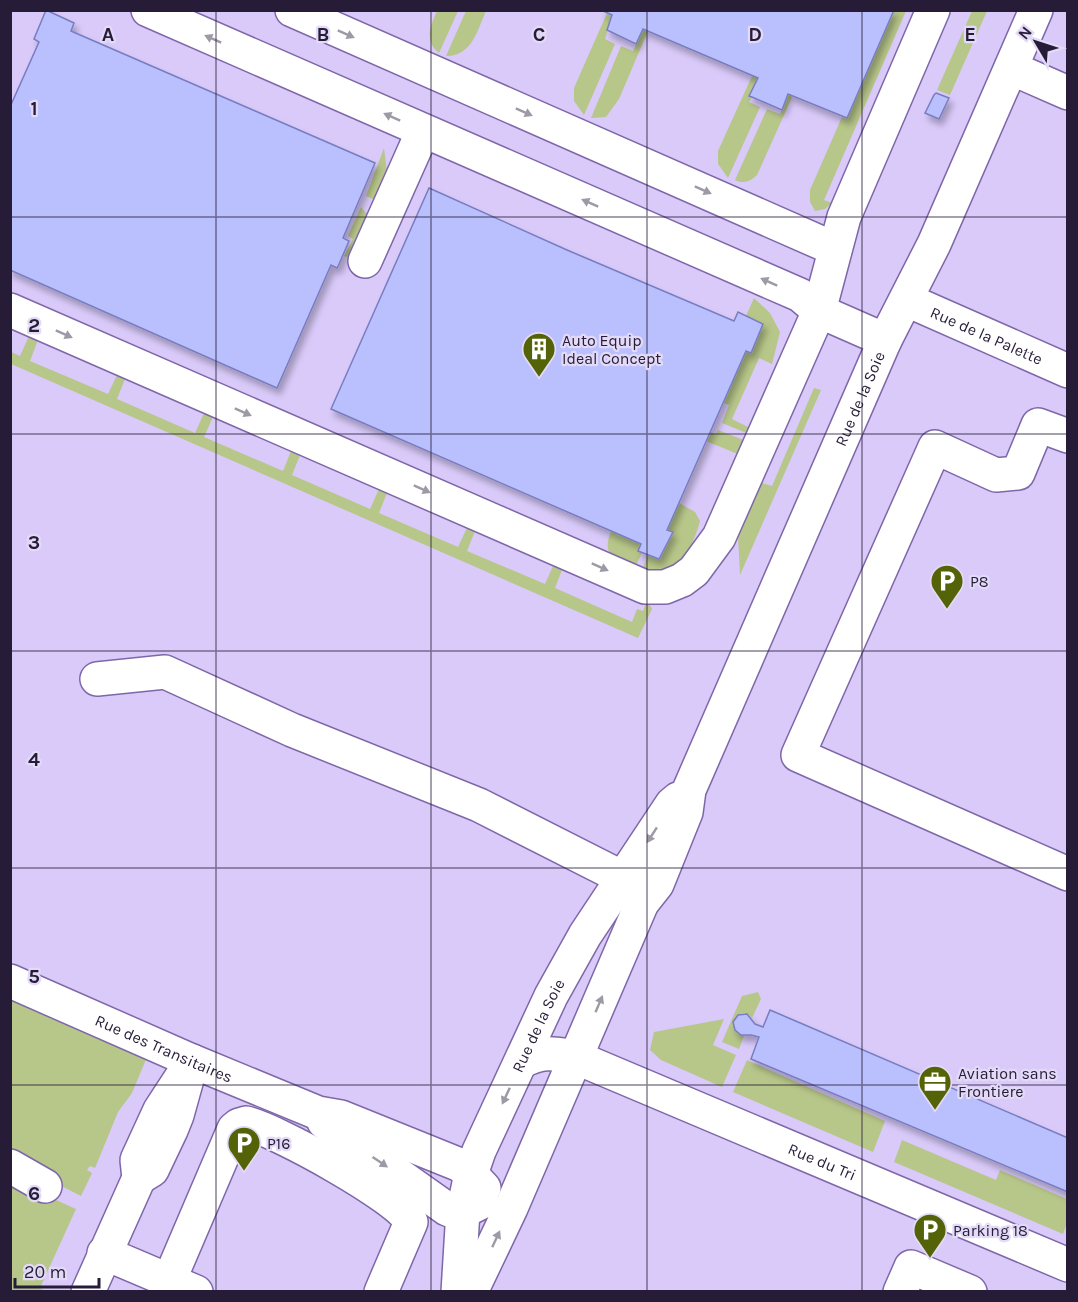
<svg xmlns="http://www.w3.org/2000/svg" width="1078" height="1302" font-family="Karla,sans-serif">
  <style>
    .built { fill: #d9cafa }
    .green { fill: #b7c689 }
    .building { fill: #bac0fe; stroke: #787dc0; stroke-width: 1.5; filter: url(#shadow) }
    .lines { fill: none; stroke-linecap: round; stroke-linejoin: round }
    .minor-casing { stroke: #7e67a8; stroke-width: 36 }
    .minor { stroke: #fff; stroke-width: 33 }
    .oneway { fill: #9d99a5 }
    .grid { fill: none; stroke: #261c37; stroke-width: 1.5; stroke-opacity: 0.55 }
    .labels { text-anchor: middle; stroke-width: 4.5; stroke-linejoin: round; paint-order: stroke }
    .street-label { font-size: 16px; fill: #261c37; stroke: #e3daf7 }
    .poi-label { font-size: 16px; fill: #261c37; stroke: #e3daf7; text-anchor: start }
    .grid-label { font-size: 20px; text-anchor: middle; font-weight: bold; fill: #261c37; stroke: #e3daf7; stroke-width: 4.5; stroke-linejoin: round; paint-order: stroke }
  </style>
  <defs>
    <filter id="shadow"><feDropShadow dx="3.5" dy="6" stdDeviation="3" flood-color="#0004"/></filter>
  </defs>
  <rect width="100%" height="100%" fill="#e3daf7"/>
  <path class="built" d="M 10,11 L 1067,11 L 1067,1291 L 11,1291 Z"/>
  <path class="green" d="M 437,11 L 458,11 L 439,53 C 424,40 430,27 437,11 Z
    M 466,11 L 486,11 C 477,31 472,56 446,56 Z
    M 894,11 L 906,11 L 824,200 L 832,203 L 825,209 L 815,211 L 810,202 L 810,190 L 842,117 L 847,118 Z
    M 972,11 L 987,11 L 950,95 L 937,90 Z
    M 607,13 L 612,15 L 605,39 L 615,44 L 584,115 L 574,101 L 574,88 Z
    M 643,29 L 648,31 L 619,99 L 606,117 L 591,118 L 621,46 L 633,51 Z
    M 752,76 L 758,78 L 750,96 L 752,97 L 749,102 L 760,107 L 728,178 L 718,164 L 718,151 Z
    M 788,94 L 793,95 L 757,175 C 750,182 743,184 735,180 L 767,109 L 780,114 Z
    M 384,148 L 387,172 L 375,200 L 366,196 Z
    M 361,207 L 368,215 L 351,254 L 347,257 L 344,256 L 353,239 L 348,236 Z
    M 754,298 L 770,313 L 780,332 L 772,364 L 759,358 L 732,419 L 752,429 L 749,434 L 722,423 L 729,405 L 723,403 L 746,351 L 751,353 L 763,324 L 746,316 Z
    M 29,336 L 38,340 L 30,361 L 108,394 L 117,375 L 125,379 L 117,399 L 195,433 L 204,413 L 213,417 L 204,437 L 283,471 L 291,451 L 300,455 L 292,475 L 370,509 L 379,489 L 387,493 L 379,513 L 458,547 L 467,528 L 475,531 L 467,551 L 545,584 L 553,566 L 562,570 L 555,588 L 632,622 L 637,609 L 643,611 L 646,603 L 650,605 L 652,609 L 638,638 L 11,364 L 11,352 L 20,356 Z
    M 814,388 L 821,390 L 740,575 L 738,535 L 759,482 L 772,486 Z
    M 718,430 L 746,441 L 740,455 L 706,441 L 710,432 L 716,434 Z
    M 679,503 L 695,512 L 700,521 C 691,553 678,574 642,570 L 648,555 L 660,559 L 673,533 L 667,530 Z
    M 611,531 L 641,544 L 638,551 L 642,553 L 635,567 C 615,558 601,557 611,531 Z
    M 758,992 L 761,999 L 752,1018 C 745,1010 737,1013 733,1022 L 735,1030 L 744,1036 L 739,1049 L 722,1042 L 742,996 Z
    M 10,998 L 147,1057 L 132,1093 L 118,1112 L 95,1168 L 90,1166 L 87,1170 L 92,1173 L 81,1196 L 26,1168 L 11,1158 Z
    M 724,1019 L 713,1045 L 736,1055 L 722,1087 L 661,1060 L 650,1050 L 654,1032 Z
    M 747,1060 L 885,1121 L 873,1152 L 733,1092 Z
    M 902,1140 L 996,1180 L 1000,1170 L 1067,1199 L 1067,1223 L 1063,1234 L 894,1162 Z
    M 10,1176 L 36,1191 L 76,1209 L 40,1288 L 45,1291 L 11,1291 Z"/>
  <path class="building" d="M 46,10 L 74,23 L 71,31 L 375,163 L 343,238 L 349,241 L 339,264 L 337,268 L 331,265 L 277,388 L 10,270 L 10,107 L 39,42 L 34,39 Z
    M 601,10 L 894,10 L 847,118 L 788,94 L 782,110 L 752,97 L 749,96 L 758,78 L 643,29 L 636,44 L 607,30 L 612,15 Z
    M 936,93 L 949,98 L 939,119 L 925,113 L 934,95 Z
    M 429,188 L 567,250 L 734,321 L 738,312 L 763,324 L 751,353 L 746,351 L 667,530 L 673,532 L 659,559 L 638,551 L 641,544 L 331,409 Z
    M 770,1010 L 1068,1138 L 1068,1192 L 751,1059 L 759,1037 L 751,1035 L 741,1035 L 735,1030 L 733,1022 L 738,1015 L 747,1014 L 755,1024 L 763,1027 Z"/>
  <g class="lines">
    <g class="minor-casing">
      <g id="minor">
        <path d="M 148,10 L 800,295 L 819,311 L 885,340"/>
        <path d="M 292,10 L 835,249"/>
        <path d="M 1011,68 L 1068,93"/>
        <path d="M 365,261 L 423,131"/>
        <path id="s1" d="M 907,300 L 1068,371"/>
        <path d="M 10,310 L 645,587 L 665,587 L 682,580 L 694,571 L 719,537 L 819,311 L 844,217 L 933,10"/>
        <path d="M 1068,436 L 1038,425 L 1018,473 L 996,475 L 935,447 L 798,755 L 1068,874"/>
        <path d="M 97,679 L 165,672 L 292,730 L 479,805 L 623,878 L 637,890 L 642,903"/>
        <path id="s2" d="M 10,981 L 192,1061 L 318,1113 L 341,1117 L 460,1165 L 471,1174 L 484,1188"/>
        <path d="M 192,1061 L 177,1115 L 171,1130 L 152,1170 L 139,1178 L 137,1160 L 160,1110 Z"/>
        <path id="s3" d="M 521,1062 C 542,1051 552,1053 575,1057 L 1068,1265"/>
        <path d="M 324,1122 L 447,1209 C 460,1215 470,1208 482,1202"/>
        <path d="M 10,1166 L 45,1186"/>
        <path d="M 104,1253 L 196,1292"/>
        <path d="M 169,1281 L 234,1129 L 239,1125 L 246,1123 C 274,1129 402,1199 411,1222 L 381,1292"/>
        <path d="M 88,1292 L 139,1178"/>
        <path id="s4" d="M 458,1292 L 463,1211 L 471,1174 L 479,1151 L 551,996 L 585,935 L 672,804 L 678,799"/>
        <path id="s5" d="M 471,1292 L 511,1208 L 642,903 L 657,884 L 686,812 L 689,790 L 885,340 L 934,244 L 1036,10"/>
        <path d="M 900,1292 L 911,1267 L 970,1292"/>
      </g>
    </g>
    <use href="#minor" class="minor"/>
  </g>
  <defs><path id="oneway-solid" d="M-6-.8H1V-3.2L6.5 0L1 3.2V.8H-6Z" transform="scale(1.5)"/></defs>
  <g class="oneway">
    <use href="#oneway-solid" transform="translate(346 34) rotate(24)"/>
    <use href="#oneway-solid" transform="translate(213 39) rotate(-156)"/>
    <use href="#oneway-solid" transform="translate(524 112) rotate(24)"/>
    <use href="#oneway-solid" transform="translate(392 117) rotate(-156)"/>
    <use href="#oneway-solid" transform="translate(703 190) rotate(24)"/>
    <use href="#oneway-solid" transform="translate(590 203) rotate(-156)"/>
    <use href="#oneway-solid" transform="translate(769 282) rotate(-156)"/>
    <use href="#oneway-solid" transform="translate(64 334) rotate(24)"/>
    <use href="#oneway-solid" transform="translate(243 412) rotate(24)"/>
    <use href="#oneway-solid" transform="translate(422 489) rotate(24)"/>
    <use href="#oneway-solid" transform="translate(600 567) rotate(24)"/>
    <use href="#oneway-solid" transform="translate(652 835) rotate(123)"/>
    <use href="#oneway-solid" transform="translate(599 1004) rotate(-67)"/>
    <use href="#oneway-solid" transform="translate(506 1096) rotate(115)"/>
    <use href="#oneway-solid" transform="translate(380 1162) rotate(34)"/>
    <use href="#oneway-solid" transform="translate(496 1239) rotate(-65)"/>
  </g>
  <path class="grid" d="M 216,10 L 216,1292M 431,10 L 431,1292M 647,10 L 647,1292M 862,10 L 862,1292M 10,217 L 1068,217M 10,434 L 1068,434M 10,651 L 1068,651M 10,868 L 1068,868M 10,1085 L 1068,1085"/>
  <defs>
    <g id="building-pin" transform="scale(1.725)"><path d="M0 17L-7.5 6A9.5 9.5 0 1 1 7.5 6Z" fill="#556308" stroke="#e3daf7"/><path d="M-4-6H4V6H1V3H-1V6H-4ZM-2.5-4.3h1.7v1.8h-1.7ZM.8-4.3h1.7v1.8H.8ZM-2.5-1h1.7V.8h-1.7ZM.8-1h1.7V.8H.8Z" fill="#fff"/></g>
    <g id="parking-pin" transform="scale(1.725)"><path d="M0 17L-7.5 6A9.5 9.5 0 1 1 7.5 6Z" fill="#556308" stroke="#e3daf7"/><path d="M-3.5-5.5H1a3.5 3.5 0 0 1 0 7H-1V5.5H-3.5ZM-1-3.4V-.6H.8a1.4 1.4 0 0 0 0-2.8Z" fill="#fff"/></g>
    <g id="office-pin" transform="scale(1.725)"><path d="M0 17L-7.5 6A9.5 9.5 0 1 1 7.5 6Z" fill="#556308" stroke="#e3daf7"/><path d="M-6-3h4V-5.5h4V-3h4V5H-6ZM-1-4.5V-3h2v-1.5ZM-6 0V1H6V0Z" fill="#fff"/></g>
  </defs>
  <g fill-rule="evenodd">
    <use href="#building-pin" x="539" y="349"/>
    <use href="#parking-pin" x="947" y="581"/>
    <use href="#office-pin" x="935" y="1082"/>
    <use href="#parking-pin" x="244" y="1143"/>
    <use href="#parking-pin" x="930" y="1230"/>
  </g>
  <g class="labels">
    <g class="street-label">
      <text dy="6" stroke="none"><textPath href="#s1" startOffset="87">Rue de la Palette</textPath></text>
      <text dy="6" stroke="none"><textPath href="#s5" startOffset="976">Rue de la Soie</textPath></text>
      <text dy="6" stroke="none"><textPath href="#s4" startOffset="282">Rue de la Soie</textPath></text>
      <text dy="6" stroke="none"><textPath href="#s2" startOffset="168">Rue des Transitaires</textPath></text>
      <text dy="6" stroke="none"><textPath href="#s3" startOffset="324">Rue du Tri</textPath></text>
    </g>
    <g class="poi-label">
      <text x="562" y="346">Auto Equip<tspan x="562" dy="18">Ideal Concept</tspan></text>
      <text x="970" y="587">P8</text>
      <text x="958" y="1079">Aviation sans<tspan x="958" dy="18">Frontiere</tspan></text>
      <text x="267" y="1149">P16</text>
      <text x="953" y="1236">Parking 18</text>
    </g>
  </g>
  <g class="grid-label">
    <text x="108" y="41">A</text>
    <text x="323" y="41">B</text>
    <text x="539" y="41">C</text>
    <text x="755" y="41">D</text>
    <text x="970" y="41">E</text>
    <text x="34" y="115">1</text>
    <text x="34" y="332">2</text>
    <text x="34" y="549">3</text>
    <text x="34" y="766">4</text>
    <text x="34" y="983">5</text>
    <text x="34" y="1200">6</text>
  </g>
  <rect width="1078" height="1302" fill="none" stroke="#261c37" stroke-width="24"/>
  <g transform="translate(1036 42) rotate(309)" stroke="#e3daf7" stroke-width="4.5" paint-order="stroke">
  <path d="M0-4.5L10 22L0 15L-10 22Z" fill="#261c37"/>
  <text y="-9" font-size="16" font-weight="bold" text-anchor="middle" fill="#261c37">N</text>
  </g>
  <path d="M15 1278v9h84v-9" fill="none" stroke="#261c37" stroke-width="3"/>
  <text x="24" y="1278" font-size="18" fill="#261c37" stroke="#e3daf7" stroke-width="4.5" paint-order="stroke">20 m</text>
</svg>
